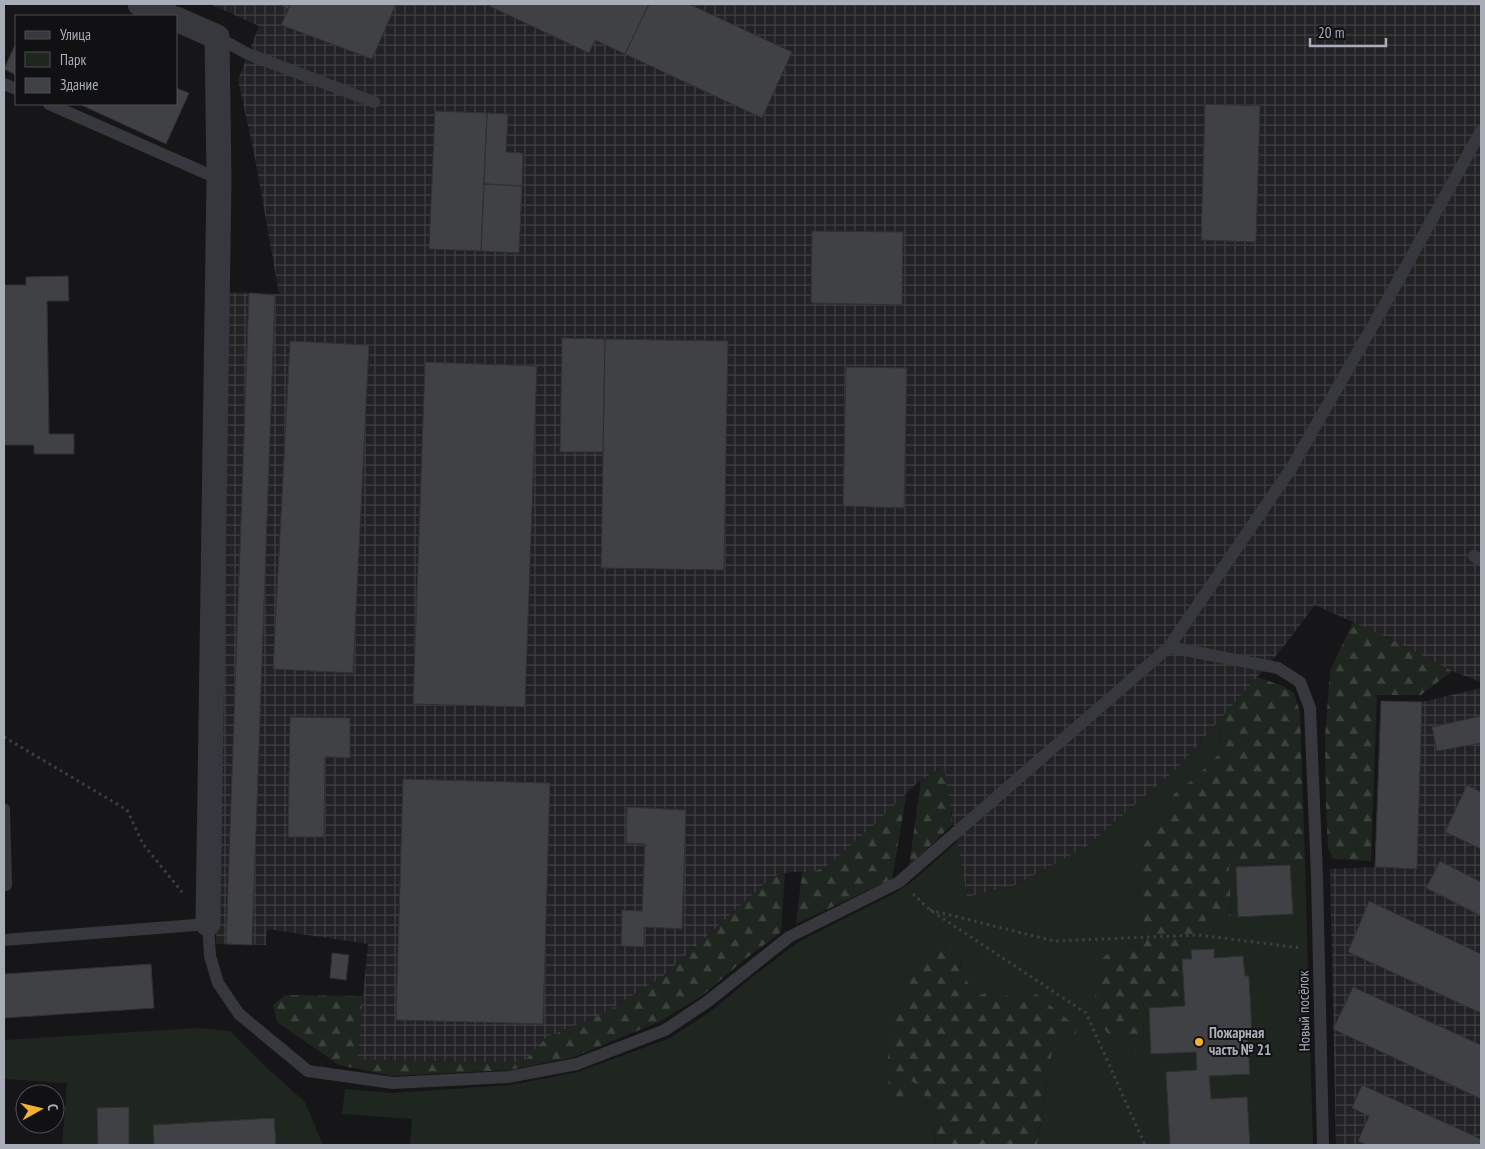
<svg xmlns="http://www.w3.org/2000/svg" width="1485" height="1149" font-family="'PT Sans Narrow',sans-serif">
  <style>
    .industrial { fill: url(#industrial-grid) }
    .green { fill: #1e261f }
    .forest { fill: url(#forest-firs) }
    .building { fill: #404145; stroke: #303034 }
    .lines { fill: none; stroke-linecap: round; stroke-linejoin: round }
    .path { stroke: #3d3f44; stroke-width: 3; stroke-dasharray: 2.5 4; stroke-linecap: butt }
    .service { stroke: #37383d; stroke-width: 12 }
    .minor { stroke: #37383d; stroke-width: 25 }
    .poi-dot { fill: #f2b134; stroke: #111113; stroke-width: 2 }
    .labels { text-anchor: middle; stroke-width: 4; stroke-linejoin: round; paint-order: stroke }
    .street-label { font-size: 15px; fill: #a8adb8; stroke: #111113 }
    .poi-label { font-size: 15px; font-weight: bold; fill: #a8adb8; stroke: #111113; text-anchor: start }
  </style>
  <defs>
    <pattern id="industrial-grid" width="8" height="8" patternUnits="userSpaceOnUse" patternTransform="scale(1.25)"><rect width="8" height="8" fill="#222225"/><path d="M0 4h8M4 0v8" fill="none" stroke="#3f3f43"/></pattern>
    <pattern id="forest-firs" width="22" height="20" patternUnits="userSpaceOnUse" patternTransform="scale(1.25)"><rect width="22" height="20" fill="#1e261f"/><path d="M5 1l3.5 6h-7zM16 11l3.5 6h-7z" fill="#3c433d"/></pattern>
  </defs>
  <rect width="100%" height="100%" fill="#161618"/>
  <path class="industrial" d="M 210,4 L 1481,4 L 1481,682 L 1452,671 L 1390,639 L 1315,605 L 1281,650 L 1178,768 L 1086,847 L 1016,885 L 967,897 L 943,766 L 915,785 L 875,824 L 829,865 L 813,872 L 792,872 L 777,875 L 762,886 L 662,977 L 603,1014 L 547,1037 L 522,1063 L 357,1060 L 368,944 L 267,929 L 266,945 L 216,944 L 228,292 L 279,294 L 255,158 L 238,80 L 259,26 Z
    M 1481,688 L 1481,1145 L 1336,1145 L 1330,869 L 1375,867 L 1381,701 L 1422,702 Z"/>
  <path class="green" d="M 1221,718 L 1220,753 L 1198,775 L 1174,794 L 1144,845 L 1134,867 L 1142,903 L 1145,944 L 1115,949 L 1107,1033 L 1125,1040 L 1136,1055 L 1143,1052 L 1144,1000 L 1178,951 L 1180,943 L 1202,934 L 1206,914 L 1231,916 L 1229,865 L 1305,862 L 1313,1145 L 1037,1145 L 1053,1045 L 1060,1040 L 1075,1038 L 1014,1001 L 978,996 L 961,973 L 960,955 L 897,1111 L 910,1079 L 922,1088 L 936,1135 L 935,1145 L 410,1145 L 412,1119 L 342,1114 L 345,1089 L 392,1093 L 510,1085 L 578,1072 L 670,1038 L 714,1009 L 752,977 L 800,941 L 895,893 L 915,879 L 957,842 L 967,897 L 1016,885 L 1086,847 L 1178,768 Z
    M 198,1028 L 230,1031 L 266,1067 L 305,1102 L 323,1145 L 62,1145 L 67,1083 L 4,1079 L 4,1040 Z"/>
  <path class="forest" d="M 1353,622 L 1390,639 L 1452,671 L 1421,695 L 1377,695 L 1371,861 L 1333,859 L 1328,848 L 1326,807 L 1325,738 L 1330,671 Z
    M 1257,677 L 1283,686 L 1294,693 L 1300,713 L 1305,862 L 1229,865 L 1231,916 L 1207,914 L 1202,934 L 1180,943 L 1178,951 L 1179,997 L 1144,1001 L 1143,1052 L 1136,1055 L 1125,1040 L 1107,1033 L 1094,1007 L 1099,961 L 1114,949 L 1145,944 L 1142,903 L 1134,867 L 1144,845 L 1174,794 L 1198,775 L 1220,753 L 1221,718 Z
    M 944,766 L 953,824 L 909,866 L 921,781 Z
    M 907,792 L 892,879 L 796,924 L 802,872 L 813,872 L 829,865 L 875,824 Z
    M 785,874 L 781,932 L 744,960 L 703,995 L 661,1021 L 574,1057 L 509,1070 L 392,1076 L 339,1065 L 277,1022 L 273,1005 L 285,995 L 363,996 L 357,1060 L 522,1063 L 547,1037 L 603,1014 L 662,977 L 762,886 L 777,875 Z
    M 950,944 L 960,955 L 961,973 L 978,996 L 998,988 L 1014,1001 L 1036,994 L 1077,1027 L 1075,1038 L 1060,1040 L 1053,1045 L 1037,1145 L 935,1145 L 936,1135 L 922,1088 L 910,1080 L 896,1111 L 890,1106 L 888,1073 L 888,1038 L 914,971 L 937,950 Z"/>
  <path class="building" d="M 278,4 L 291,4 L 288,9 Z
    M 291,4 L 396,4 L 372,59 L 281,25 Z
    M 485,4 L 649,4 L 625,54 L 595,40 L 589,53 Z
    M 649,4 L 689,4 L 792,52 L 762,118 L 625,54 Z
    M 16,43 L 16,75 L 4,69 Z
    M 176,88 L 189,93 L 166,144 L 79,104 L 176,104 Z
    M 1205,104 L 1260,106 L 1256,242 L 1201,240 Z
    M 435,111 L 487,113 L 481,251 L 429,249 Z
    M 487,113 L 508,114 L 506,152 L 523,153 L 522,186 L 484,184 Z
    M 484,184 L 522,186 L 519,253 L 481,251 Z
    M 812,231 L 903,232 L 902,305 L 811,303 Z
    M 68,276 L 69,301 L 47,301 L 49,434 L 74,434 L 74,454 L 34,454 L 34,445 L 4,445 L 4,285 L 26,285 L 26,277 Z
    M 249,293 L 275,295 L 252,945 L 226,944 Z
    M 562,338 L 605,339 L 603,452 L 560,452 Z
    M 605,339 L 728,341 L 724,570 L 601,568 Z
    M 290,341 L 369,345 L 353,673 L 273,669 Z
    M 425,362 L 537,366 L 525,707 L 413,704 Z
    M 846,367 L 907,368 L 904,508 L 843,506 Z
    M 1381,701 L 1422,702 L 1417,869 L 1375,867 Z
    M 1481,716 L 1481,743 L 1437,751 L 1432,727 Z
    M 290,717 L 350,718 L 350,758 L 325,757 L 324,837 L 288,837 Z
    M 403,779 L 550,783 L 543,1024 L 396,1020 Z
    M 1467,785 L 1481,792 L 1481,849 L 1445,832 Z
    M 627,807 L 686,810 L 682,929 L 644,927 L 644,947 L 621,946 L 622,910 L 642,911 L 645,844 L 626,843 Z
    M 1440,861 L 1481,882 L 1481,916 L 1426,888 Z
    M 1290,865 L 1293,914 L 1238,917 L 1236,867 Z
    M 1369,901 L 1481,954 L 1481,1013 L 1348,952 Z
    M 1214,949 L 1214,958 L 1243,956 L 1245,976 L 1249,976 L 1252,1032 L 1247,1032 L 1250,1074 L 1209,1076 L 1211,1099 L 1247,1097 L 1250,1145 L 1170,1145 L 1166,1072 L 1197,1070 L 1196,1052 L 1151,1054 L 1149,1008 L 1185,1006 L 1182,959 L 1192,959 L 1191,950 Z
    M 332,953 L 349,955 L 346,980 L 330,978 Z
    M 151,964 L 154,1008 L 4,1018 L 4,974 Z
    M 1353,987 L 1481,1045 L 1481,1099 L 1333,1029 Z
    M 1362,1085 L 1481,1139 L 1481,1145 L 1367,1145 L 1358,1141 L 1369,1116 L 1352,1108 Z
    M 129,1107 L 129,1145 L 98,1145 L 97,1108 Z
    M 274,1118 L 276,1145 L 154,1145 L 153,1125 Z"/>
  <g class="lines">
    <path class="path" d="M 4,737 L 127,810 L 143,844 L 182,892
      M 913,894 L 930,910 L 1086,1013 L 1145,1145
      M 930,910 L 1054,941 L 1199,935 L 1301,948"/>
    <path class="service" d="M 217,37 L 248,54 L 374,102
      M 4,84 L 16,89
      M 49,104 L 219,179
      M 1474,556 L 1481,561
      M 1169,647 L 1278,668 L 1300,682 L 1310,708 L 1317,876 L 1323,1145
      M 4,809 L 6,885 L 4,885
      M 4,940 L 208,924 L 210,956 L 218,983 L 239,1014 L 308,1071 L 393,1083 L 508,1077 L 577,1064 L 665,1030 L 707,1002 L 789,937 L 899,882 L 1169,647 L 1292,467 L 1384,306 L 1481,131"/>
    <path class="minor" d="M 140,4 L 169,16
      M 176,19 L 217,37 L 219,179 L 208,924"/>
  </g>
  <circle class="poi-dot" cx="1199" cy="1042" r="5"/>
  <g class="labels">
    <g class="street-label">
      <text transform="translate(1304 1011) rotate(-91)" y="5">Новый посёлок</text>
    </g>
    <g class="poi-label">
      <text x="1209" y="1038">Пожарная<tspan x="1209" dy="17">часть № 21</tspan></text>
    </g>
  </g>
  <rect width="1485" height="1149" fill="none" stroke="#a8adb8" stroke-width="10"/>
  <rect x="15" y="15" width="162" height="90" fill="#111113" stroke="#4d4f55"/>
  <rect x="25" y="31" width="25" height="8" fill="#37383d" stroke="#4d4f55"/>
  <text x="60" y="40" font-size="15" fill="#a8adb8">Улица</text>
  <rect x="25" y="52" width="25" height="15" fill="#1e261f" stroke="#4d4f55"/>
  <text x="60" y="65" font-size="15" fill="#a8adb8">Парк</text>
  <rect x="25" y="78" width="25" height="15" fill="#404145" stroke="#4d4f55"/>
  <text x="60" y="90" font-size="15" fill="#a8adb8">Здание</text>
  <g transform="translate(40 1109) rotate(82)"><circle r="24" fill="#111113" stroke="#4d4f55"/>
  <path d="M0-4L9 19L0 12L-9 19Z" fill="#f2b134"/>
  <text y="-8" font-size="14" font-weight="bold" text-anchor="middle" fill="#a8adb8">С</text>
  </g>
  <path d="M1310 38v8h76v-8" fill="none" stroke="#a8adb8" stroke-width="2.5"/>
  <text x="1318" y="38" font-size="15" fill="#a8adb8" stroke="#111113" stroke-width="4" paint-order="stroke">20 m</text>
</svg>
